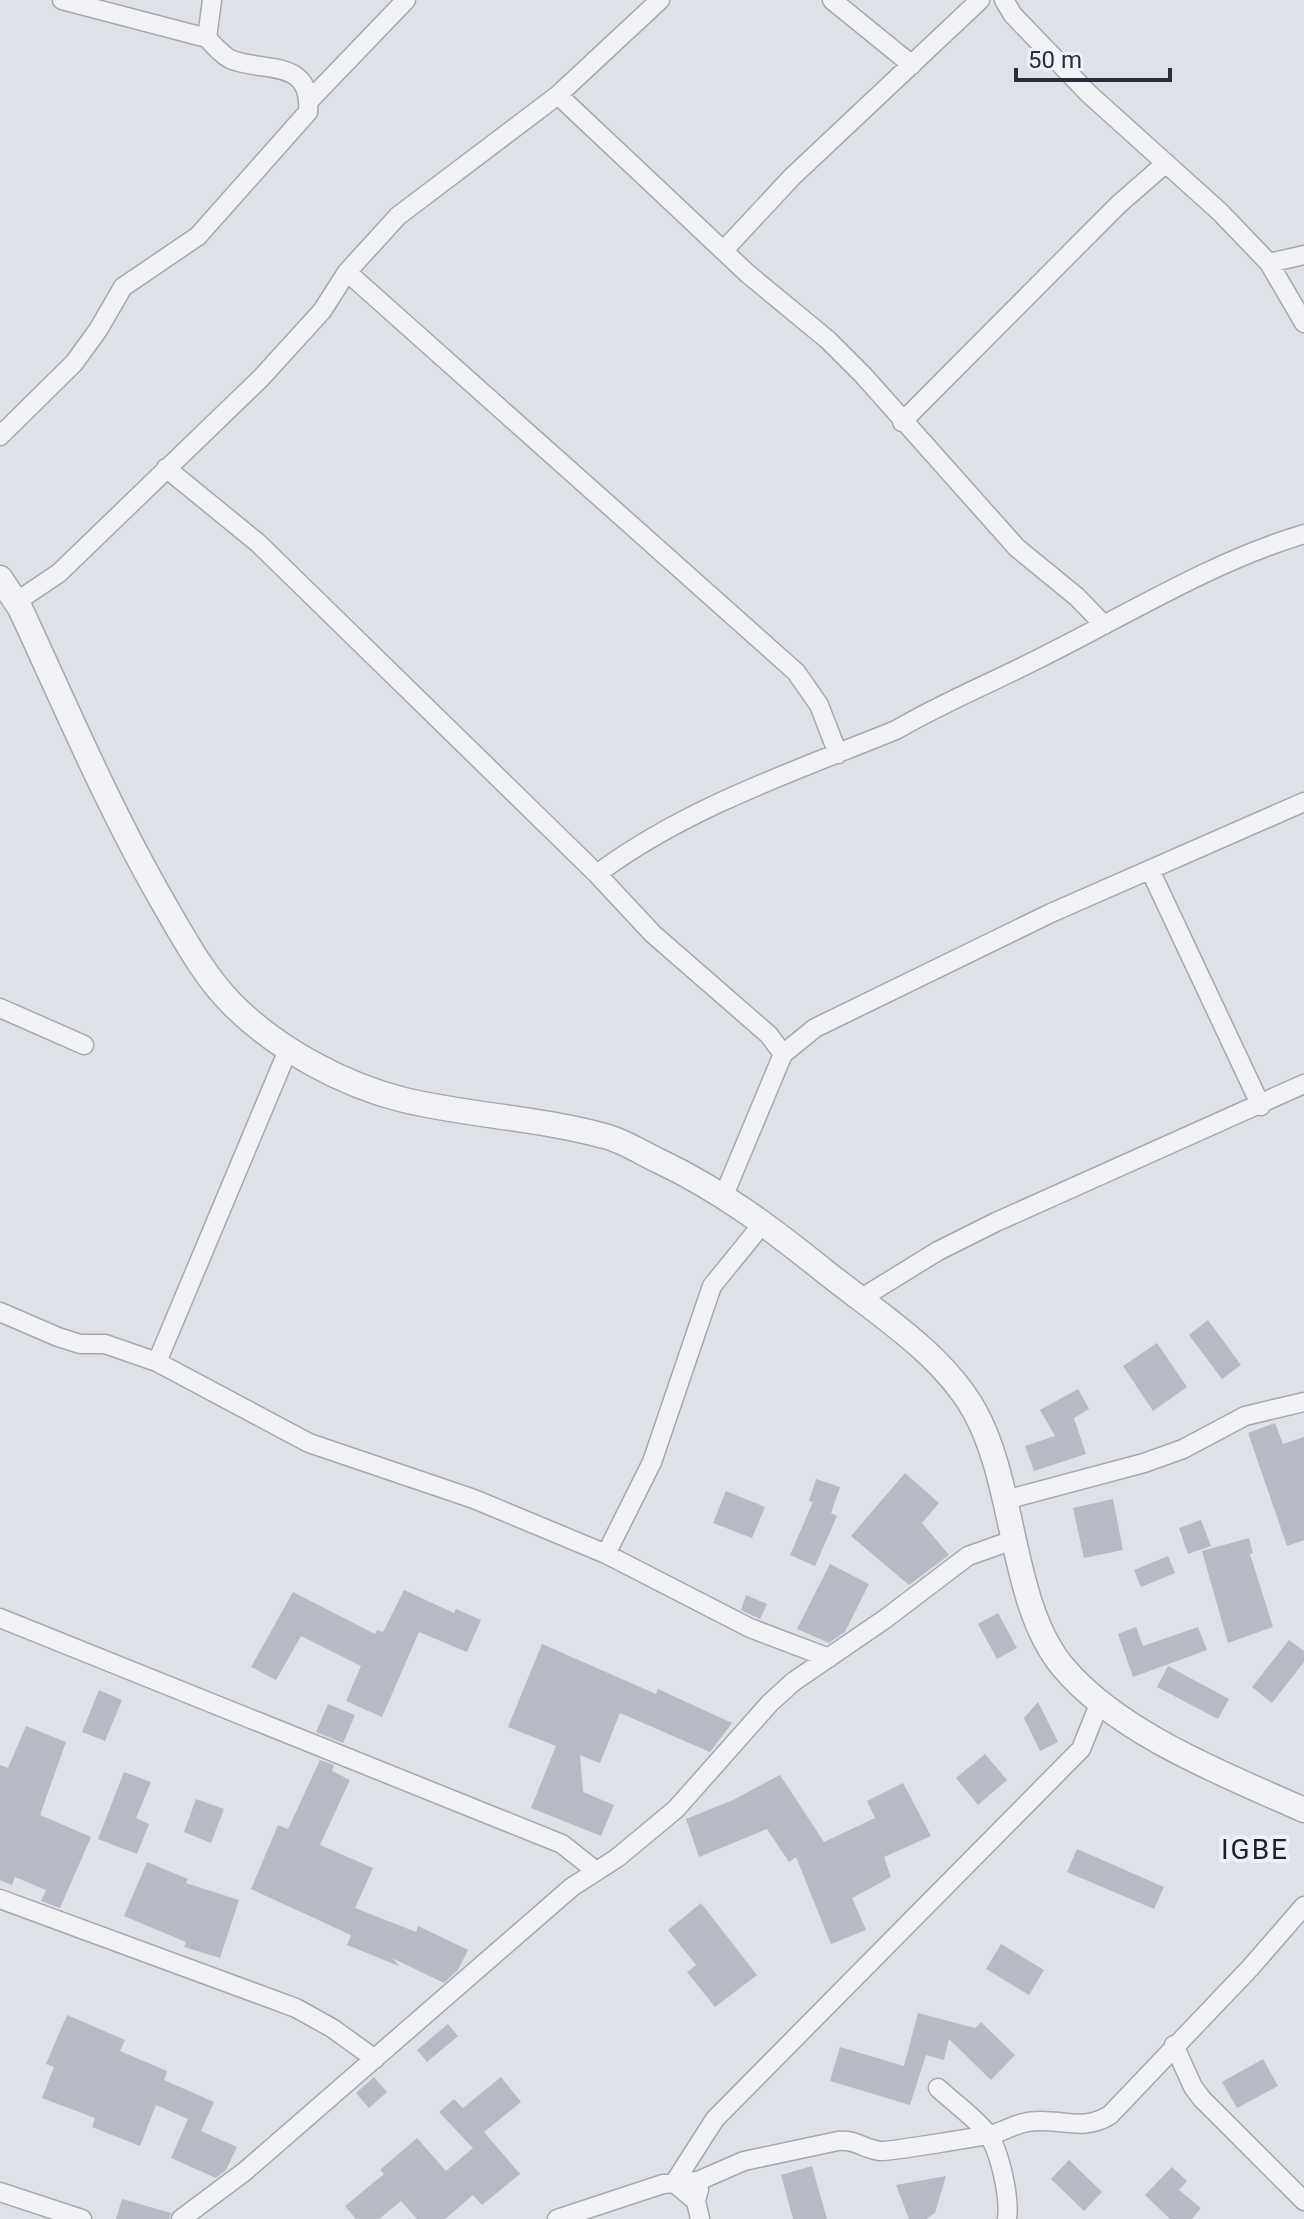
<svg xmlns="http://www.w3.org/2000/svg" width="1304" height="2219" font-family="Roboto,sans-serif">
  <style>
    .building { fill: #b6bac4 }
    .lines { fill: none; stroke-linecap: round; stroke-linejoin: round }
    .minor-casing { stroke: #a4a8b1; stroke-width: 21 }
    .tertiary-casing { stroke: #a4a8b1; stroke-width: 27 }
    .minor { stroke: #f1f2f6; stroke-width: 18 }
    .tertiary { stroke: #f1f2f6; stroke-width: 24 }
    .labels { text-anchor: middle; stroke-width: 8; stroke-linejoin: round; paint-order: stroke }
    .quarter-label { font-size: 28px; letter-spacing: 2px; fill: #1a1f2e; stroke: #edf0f5 }
  </style>
  <rect width="100%" height="100%" fill="#dee1e7"/>
  <path class="building" d="M 1208,1320 L 1241,1365 L 1222,1379 L 1189,1335 Z
    M 1157,1343 L 1187,1387 L 1153,1411 L 1123,1366 Z
    M 1078,1389 L 1089,1409 L 1074,1418 L 1086,1454 L 1034,1471 L 1025,1446 L 1055,1436 L 1040,1410 Z
    M 1275,1423 L 1283,1444 L 1304,1437 L 1304,1540 L 1287,1546 L 1248,1433 Z
    M 905,1473 L 939,1503 L 922,1523 L 949,1555 L 909,1585 L 851,1536 Z
    M 816,1479 L 840,1487 L 831,1513 L 837,1516 L 815,1566 L 790,1555 L 813,1502 L 809,1501 Z
    M 726,1491 L 765,1507 L 752,1538 L 713,1523 Z
    M 1113,1499 L 1123,1550 L 1084,1558 L 1073,1508 Z
    M 1201,1520 L 1211,1546 L 1188,1554 L 1179,1528 Z
    M 1249,1538 L 1253,1553 L 1250,1554 L 1273,1627 L 1228,1643 L 1202,1551 Z
    M 1168,1556 L 1175,1573 L 1141,1587 L 1134,1570 Z
    M 830,1564 L 869,1584 L 845,1632 L 829,1643 L 797,1629 Z
    M 404,1590 L 454,1613 L 456,1609 L 481,1620 L 467,1652 L 419,1632 L 382,1717 L 346,1701 L 361,1666 L 301,1636 L 276,1680 L 251,1667 L 293,1592 L 375,1634 L 377,1630 L 383,1632 Z
    M 746,1595 L 767,1604 L 760,1619 L 741,1610 Z
    M 998,1613 L 1017,1648 L 997,1659 L 978,1624 Z
    M 1136,1627 L 1143,1646 L 1198,1627 L 1207,1650 L 1133,1677 L 1118,1634 Z
    M 1289,1640 L 1304,1651 L 1304,1662 L 1272,1703 L 1252,1687 Z
    M 542,1644 L 656,1694 L 658,1689 L 732,1723 L 710,1752 L 620,1713 L 600,1763 L 580,1755 L 583,1792 L 614,1805 L 601,1836 L 531,1808 L 556,1746 L 508,1727 Z
    M 1168,1666 L 1229,1699 L 1218,1719 L 1157,1687 Z
    M 99,1690 L 122,1700 L 105,1741 L 82,1732 Z
    M 1038,1702 L 1058,1742 L 1040,1751 L 1024,1718 Z
    M 328,1704 L 355,1715 L 343,1743 L 316,1732 Z
    M 26,1726 L 66,1742 L 40,1815 L 91,1837 L 60,1908 L 41,1901 L 46,1890 L 15,1877 L 12,1885 L 0,1880 L 0,1765 L 8,1768 Z
    M 985,1754 L 1007,1780 L 978,1805 L 956,1778 Z
    M 320,1760 L 334,1765 L 332,1771 L 350,1780 L 320,1845 L 373,1868 L 355,1908 L 416,1932 L 418,1926 L 468,1950 L 458,1970 L 444,1983 L 392,1958 L 399,1966 L 347,1945 L 351,1935 L 251,1889 L 278,1825 L 288,1829 Z
    M 124,1772 L 151,1782 L 136,1818 L 149,1824 L 137,1854 L 98,1839 Z
    M 780,1775 L 824,1842 L 875,1818 L 867,1801 L 903,1783 L 931,1836 L 884,1857 L 891,1877 L 852,1898 L 866,1930 L 831,1944 L 796,1857 L 789,1862 L 767,1829 L 699,1857 L 686,1819 L 733,1800 Z
    M 196,1799 L 224,1809 L 211,1843 L 184,1832 Z
    M 1077,1849 L 1164,1887 L 1154,1909 L 1067,1872 Z
    M 147,1862 L 188,1879 L 186,1883 L 239,1900 L 220,1958 L 184,1947 L 186,1942 L 124,1916 Z
    M 701,1903 L 757,1975 L 715,2007 L 687,1972 L 696,1965 L 668,1930 Z
    M 1001,1944 L 1044,1970 L 1029,1995 L 986,1969 Z
    M 918,2013 L 975,2028 L 981,2022 L 1015,2055 L 991,2080 L 949,2039 L 944,2060 L 926,2055 L 910,2105 L 830,2081 L 840,2047 L 904,2066 Z
    M 67,2015 L 125,2040 L 120,2051 L 167,2071 L 164,2080 L 214,2102 L 201,2131 L 237,2147 L 226,2170 L 216,2178 L 171,2158 L 188,2119 L 156,2105 L 140,2146 L 92,2127 L 95,2118 L 42,2098 L 54,2067 L 46,2064 Z
    M 448,2024 L 458,2036 L 427,2062 L 417,2050 Z
    M 1263,2059 L 1278,2086 L 1237,2108 L 1222,2082 Z
    M 374,2077 L 387,2092 L 369,2108 L 356,2093 Z
    M 501,2077 L 521,2102 L 484,2132 L 520,2174 L 482,2205 L 473,2195 L 445,2219 L 417,2219 L 401,2201 L 379,2219 L 356,2219 L 345,2206 L 384,2174 L 380,2170 L 417,2138 L 446,2171 L 473,2148 L 439,2112 L 454,2099 L 463,2108 Z
    M 1069,2160 L 1102,2192 L 1084,2211 L 1051,2179 Z
    M 812,2166 L 827,2219 L 793,2219 L 781,2175 Z
    M 1172,2167 L 1187,2181 L 1179,2190 L 1201,2208 L 1192,2219 L 1170,2219 L 1145,2195 Z
    M 946,2176 L 935,2213 L 926,2219 L 909,2219 L 896,2185 Z
    M 122,2199 L 171,2213 L 169,2219 L 116,2219 Z"/>
  <g class="lines">
    <g class="minor-casing">
      <path id="minor" d="M 62,0 L 207,38
        M 832,0 L 912,65
        M 1004,0 L 1013,15 L 1089,94 L 1220,212 L 1269,263 L 1304,255
        M 558,95 L 660,0
        M 309,101 L 406,0
        M 724,250 L 792,177 L 980,0
        M 1269,263 L 1304,323
        M 347,272 L 796,672 L 819,705 L 838,754
        M 902,422 L 1119,204 L 1166,163
        M 0,436 L 74,363 L 98,330 L 123,287 L 198,236 L 308,112 C 313,57 261,73 230,59 C 221,54 214,46 207,38 L 212,0
        M 166,468 L 258,543 L 597,874
        M 16,602 L 59,573 L 261,378 L 322,311 L 347,272 L 398,216 L 558,95 L 748,274 L 828,340 L 863,375 L 1017,548 L 1077,597 L 1104,625
        M 1150,870 L 1261,1106
        M 0,1008 L 84,1045
        M 783,1054 L 769,1035 L 653,934 L 597,874 C 685,808 795,771 896,730 C 942,703 991,683 1038,659 C 1125,616 1211,562 1304,534
        M 724,1195 L 783,1054 L 815,1028 L 1051,913 L 1304,802
        M 860,1299 L 938,1251 L 996,1222 L 1304,1084
        M 0,1312 L 58,1337 L 80,1344 L 105,1344 L 157,1362 L 309,1443 L 474,1499 L 606,1554 L 750,1628 L 829,1658
        M 157,1362 L 288,1050
        M 1005,1500 L 1144,1463 L 1183,1449 L 1245,1416 L 1304,1402
        M 606,1554 L 652,1462 L 712,1286 L 764,1222
        M 0,1618 L 562,1844 L 596,1871
        M 0,1899 L 296,2008 L 332,2028 L 375,2059
        M 1174,2045 L 1193,2087 L 1202,2099 L 1304,2201
        M 938,2088 C 954,2103 973,2116 986,2132 C 1000,2149 1010,2198 1007,2219
        M 699,2189 L 696,2201 L 700,2219
        M 0,2192 L 82,2219
        M 696,2201 L 674,2183 L 715,2119 L 1081,1749 L 1100,1702
        M 181,2219 L 244,2172 L 572,1887 L 617,1858 L 676,1809 L 770,1703 L 793,1682 L 885,1619 L 968,1556 L 1016,1539
        M 557,2219 L 663,2184 L 698,2181 L 744,2161 L 838,2141 C 855,2139 864,2149 880,2151 C 887,2152 986,2136 996,2133 C 1011,2128 1021,2121 1038,2121 C 1065,2120 1084,2131 1110,2115 L 1251,1967 L 1304,1906"/>
    </g>
    <g class="tertiary-casing">
      <path id="tertiary" d="M 0,578 L 20,608 C 66,707 109,809 164,904 C 185,940 204,976 233,1005 C 277,1049 343,1085 404,1100 C 471,1116 541,1118 608,1137 C 625,1142 642,1153 659,1161 C 720,1190 771,1228 823,1270 C 874,1311 941,1352 974,1410 C 1016,1484 1010,1604 1063,1667 C 1119,1734 1226,1775 1304,1810"/>
    </g>
    <use href="#minor" class="minor"/>
    <use href="#tertiary" class="tertiary"/>
  </g>
  <g class="labels">
    <g class="quarter-label">
      <text x="1255" y="1859">IGBE</text>
    </g>
  </g>
  <path d="M1016 68v12h154v-12" fill="none" stroke="#282e3d" stroke-width="4"/>
  <text x="1028" y="68" font-size="24" fill="#282e3d" stroke="#edf0f5" stroke-width="6" paint-order="stroke">50 m</text>
</svg>
